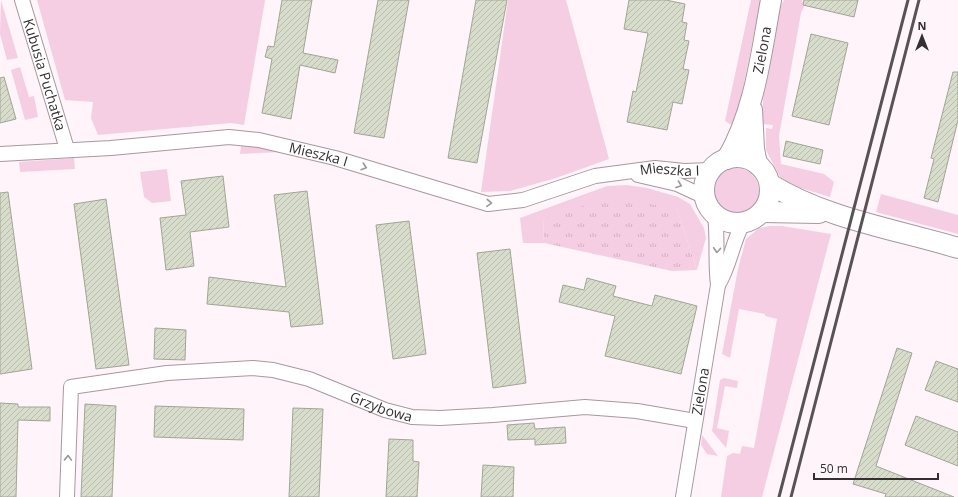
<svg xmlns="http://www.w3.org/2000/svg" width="958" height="497" font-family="'Open Sans',sans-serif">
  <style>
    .grass { fill: #f5cee3 }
    .park { fill: url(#park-tufts) }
    .building { fill: url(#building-hatch); stroke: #a1a595 }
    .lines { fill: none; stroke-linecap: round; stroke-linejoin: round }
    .minor-casing { stroke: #a897a0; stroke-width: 16 }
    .secondary-casing { stroke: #a897a0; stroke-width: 22 }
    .minor { stroke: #fff; stroke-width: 14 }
    .secondary { stroke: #fff; stroke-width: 20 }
    .rail { stroke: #595255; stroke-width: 3 }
    .oneway { stroke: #9a9798 }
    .labels { text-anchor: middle; stroke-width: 3.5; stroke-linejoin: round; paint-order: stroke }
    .street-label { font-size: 14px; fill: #352f32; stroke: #fff4f9 }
  </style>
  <defs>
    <pattern id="park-tufts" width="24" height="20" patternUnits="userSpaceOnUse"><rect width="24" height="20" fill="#f5cee3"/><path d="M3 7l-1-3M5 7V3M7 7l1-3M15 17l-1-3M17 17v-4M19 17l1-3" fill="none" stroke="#d3b1c3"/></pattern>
    <pattern id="building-hatch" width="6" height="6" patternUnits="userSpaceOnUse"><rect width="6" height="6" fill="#d7dccb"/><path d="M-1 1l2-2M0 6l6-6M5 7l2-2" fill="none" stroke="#b9bdaf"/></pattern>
  </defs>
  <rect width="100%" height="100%" fill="#fff4f9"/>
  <path class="grass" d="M 1,0 L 18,58 L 7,60 L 0,34 Z
    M 37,0 L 265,0 L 244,125 L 231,123 L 98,135 L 91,118 L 93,102 L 65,100 Z
    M 508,0 L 566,0 L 609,159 L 556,178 L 510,191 L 481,192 Z
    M 751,0 L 761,0 L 735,127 L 725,121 Z
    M 784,0 L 802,0 L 804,7 L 801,13 L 779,136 L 781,164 L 824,174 L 834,182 L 830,197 L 794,186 L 780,177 L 766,150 L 766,128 L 772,129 L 773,125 L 762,124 C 763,92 767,27 784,0 Z
    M 20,67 L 29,97 L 34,96 L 38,117 L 25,120 L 11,70 Z
    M 241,146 L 256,146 L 281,152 L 240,154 Z
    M 74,158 L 75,169 L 20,172 L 19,162 Z
    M713 191a23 23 0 1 1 46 0a23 23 0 1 1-46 0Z
    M 167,169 L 171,201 L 152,203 L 144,197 L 140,172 Z
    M 627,185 L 647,188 L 678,197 L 690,204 L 704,228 L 706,238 L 697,270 L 677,209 L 543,218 L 544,243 L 523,243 L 520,218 L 607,186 Z
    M 881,194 L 958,215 L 958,234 L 876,212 Z
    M 770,226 L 782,226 L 831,234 L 762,497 L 721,497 L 727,456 L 733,453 L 740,454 L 742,446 L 754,448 L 777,319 L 765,316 L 765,314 L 739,309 L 730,358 L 722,354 L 738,269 L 746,239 L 759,228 Z
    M 724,378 L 738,381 L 737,388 L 725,386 L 717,428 L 729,431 L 726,448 L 712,431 L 720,380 Z
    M 702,435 L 718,456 L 707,454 L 701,445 Z"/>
  <path class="park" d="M 613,197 L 677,209 L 697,270 L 672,271 L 544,243 L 543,218 Z"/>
  <path class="building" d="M 282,0 L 312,0 L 303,53 L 338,60 L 335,73 L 300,65 L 291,119 L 262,113 L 272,59 L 265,57 L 268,46 L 274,47 Z
    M 378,0 L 409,0 L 384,138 L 354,133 Z
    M 476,0 L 507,0 L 477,163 L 448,158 Z
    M 629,0 L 666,0 L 685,4 L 682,22 L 687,23 L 684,40 L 689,41 L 683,69 L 689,70 L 682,104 L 673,102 L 667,130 L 627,122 L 633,91 L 636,92 L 648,33 L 624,29 Z
    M 804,0 L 858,0 L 854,17 L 803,5 Z
    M 811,34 L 848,43 L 829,125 L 792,116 Z
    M 953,72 L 958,72 L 958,120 L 938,202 L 924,198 L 934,159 L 931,158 Z
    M 4,77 L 16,119 L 0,123 L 0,78 Z
    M 786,141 L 823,150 L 820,164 L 783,156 Z
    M 223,176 L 229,227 L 190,232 L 194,266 L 166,270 L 160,218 L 186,215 L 181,181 Z
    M 307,191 L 323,324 L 291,327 L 289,312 L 207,304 L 209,277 L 286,287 L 274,195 Z
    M 8,192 L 32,369 L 0,374 L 0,193 Z
    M 106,199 L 129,365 L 96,369 L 74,204 Z
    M 409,221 L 426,354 L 393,359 L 376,225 Z
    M 510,249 L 526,383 L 493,388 L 477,253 Z
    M 587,278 L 616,286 L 613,296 L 652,306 L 655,295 L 697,306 L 681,374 L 605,356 L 615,316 L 559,302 L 563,285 L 584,290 Z
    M 155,328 L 186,330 L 185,360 L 154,359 Z
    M 897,348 L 912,353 L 876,466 L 954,497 L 885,497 L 886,494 L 853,484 Z
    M 936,361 L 958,369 L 958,402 L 925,390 Z
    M 0,403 L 18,404 L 18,407 L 50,407 L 50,421 L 18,420 L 16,497 L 0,497 Z
    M 85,404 L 116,406 L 112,497 L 81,497 Z
    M 155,406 L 244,409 L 243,440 L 154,437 Z
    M 293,408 L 323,409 L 319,497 L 289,497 Z
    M 916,416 L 958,432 L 958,466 L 905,445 Z
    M 534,423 L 535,429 L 565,427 L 566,443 L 535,445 L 535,439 L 508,440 L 507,425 Z
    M 389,439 L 413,440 L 413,461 L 419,462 L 417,497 L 386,497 Z
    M 483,465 L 514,467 L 513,497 L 481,497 Z"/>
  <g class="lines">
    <g class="minor-casing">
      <g id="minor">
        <path id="s1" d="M 22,0 L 67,149"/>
        <path id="s2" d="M 0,154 L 111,148 L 229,137 L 259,140 L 335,158 L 488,204 L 523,200 L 595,176 L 655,168 L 684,171 L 711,170"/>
        <path d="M 638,175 L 677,184 L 705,197"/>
        <path d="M 718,285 C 730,266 732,243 743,223"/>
        <path id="s3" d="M 67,497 L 71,387 L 167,373 L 253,368 L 273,370 L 309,379 L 385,410 L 412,417 L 440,418 L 493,415 L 585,407 L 637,411 L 695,421"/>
        <path id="s4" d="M 683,497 L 718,285 C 715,262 718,239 715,215"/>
      </g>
    </g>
    <g class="secondary-casing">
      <g id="secondary">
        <path d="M 752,110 L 754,149 L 757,164"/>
        <circle cx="737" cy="190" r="33"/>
        <path id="s5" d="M 727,159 C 755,111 761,54 771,0"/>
        <path d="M 770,184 C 827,219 895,229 958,248"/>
        <path d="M 763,212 L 819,213"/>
      </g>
    </g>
    <use href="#minor" class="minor"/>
    <use href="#secondary" class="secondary"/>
    <path class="rail" d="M 779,497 L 908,0
      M 791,497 L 919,0"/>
  </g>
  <defs><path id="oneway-chevron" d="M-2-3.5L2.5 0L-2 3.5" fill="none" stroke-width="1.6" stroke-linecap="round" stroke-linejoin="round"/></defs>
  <g class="oneway">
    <use href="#oneway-chevron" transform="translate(364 167) rotate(18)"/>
    <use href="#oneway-chevron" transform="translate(679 185) rotate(20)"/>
    <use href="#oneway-chevron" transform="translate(489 203) rotate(4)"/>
    <use href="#oneway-chevron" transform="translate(717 250) rotate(94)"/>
    <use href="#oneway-chevron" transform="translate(68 458) rotate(-88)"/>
  </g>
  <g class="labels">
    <g class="street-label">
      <text dy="5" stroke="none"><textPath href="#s5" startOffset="115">Zielona</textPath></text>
      <text dy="5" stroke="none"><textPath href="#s1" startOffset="78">Kubusia Puchatka</textPath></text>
      <text dy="5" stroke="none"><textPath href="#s2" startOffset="321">Mieszka I</textPath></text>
      <text dy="5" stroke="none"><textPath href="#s2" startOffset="684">Mieszka I</textPath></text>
      <text dy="5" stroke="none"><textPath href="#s4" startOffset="107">Zielona</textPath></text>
      <text dy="5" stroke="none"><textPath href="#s3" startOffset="428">Grzybowa</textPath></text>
    </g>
  </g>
  <g transform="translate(922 36)" stroke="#fff4f9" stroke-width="3" paint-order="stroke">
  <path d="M0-3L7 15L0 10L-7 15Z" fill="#352f32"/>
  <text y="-6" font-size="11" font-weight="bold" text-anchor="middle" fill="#352f32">N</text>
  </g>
  <path d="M814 473v6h124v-6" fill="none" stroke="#352f32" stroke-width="2"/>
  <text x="820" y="473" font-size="12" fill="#352f32" stroke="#fff4f9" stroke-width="3" paint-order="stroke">50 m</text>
</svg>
